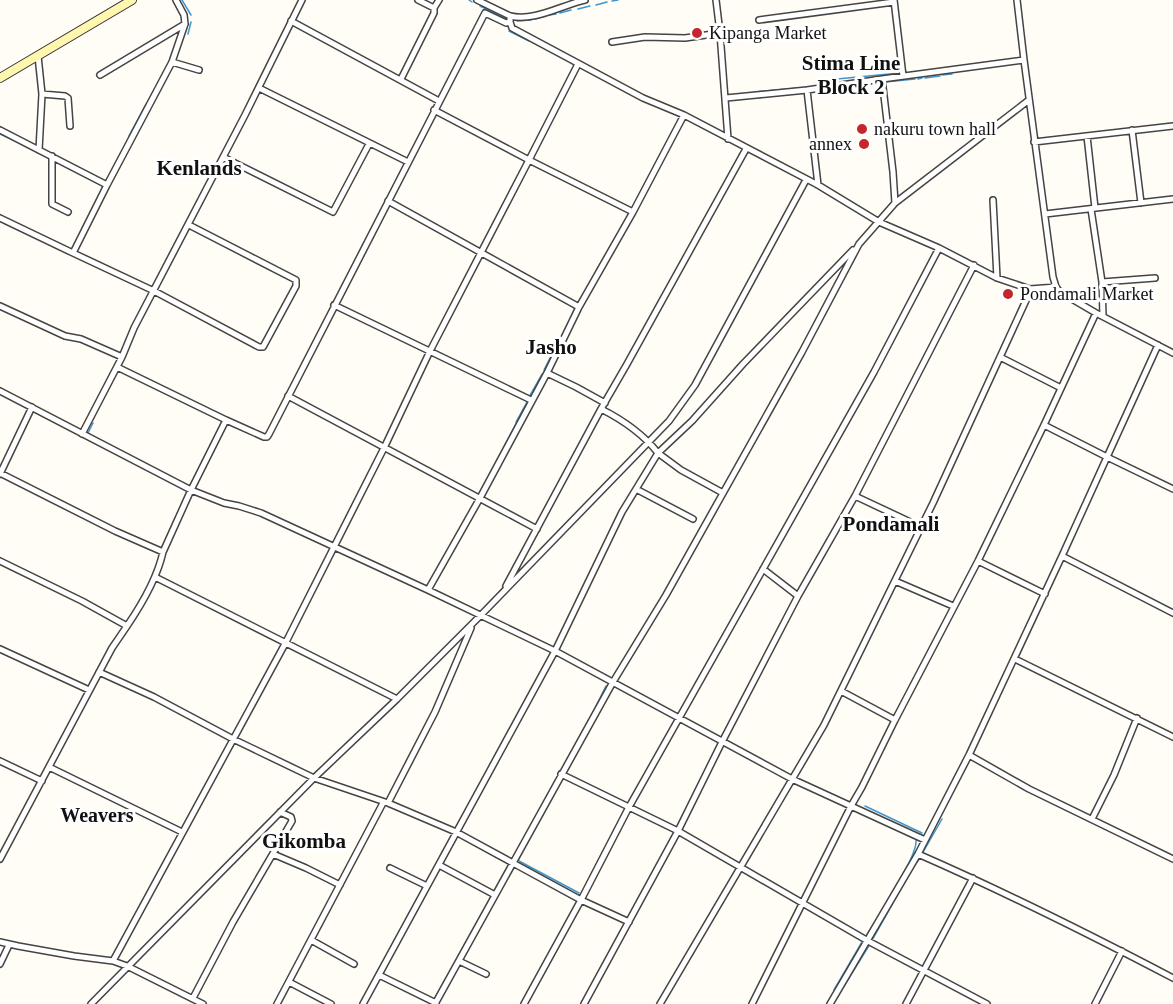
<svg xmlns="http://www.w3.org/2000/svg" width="1173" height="1004" font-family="'Times New Roman',serif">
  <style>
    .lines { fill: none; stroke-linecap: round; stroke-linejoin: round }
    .stream { stroke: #3f96cf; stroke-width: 1.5 }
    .street-casing { stroke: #444; stroke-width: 8 }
    .secondary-casing { stroke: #333; stroke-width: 10 }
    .street { stroke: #fff; stroke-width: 5 }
    .secondary { stroke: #fff6b0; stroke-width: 8 }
    .poi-dot { fill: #c4262e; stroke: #fff; stroke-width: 2 }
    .labels { text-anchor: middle; stroke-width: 6; stroke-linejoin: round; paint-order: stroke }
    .poi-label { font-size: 18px; fill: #111; stroke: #fff; text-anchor: start }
    .neighbourhood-label { font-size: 20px; font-weight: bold; fill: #111; stroke: #fff }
    .quarter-label { font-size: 21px; font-weight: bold; fill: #111; stroke: #fff }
  </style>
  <rect width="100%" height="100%" fill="#fffdf5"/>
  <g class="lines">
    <path class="stream" d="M 182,0 L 191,15
      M 469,0 L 472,2
      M 612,1 L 618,0
      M 440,3 L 442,0
      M 596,5 L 607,2
      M 480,6 L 509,20
      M 578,9 L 590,6
      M 560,13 L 571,10
      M 549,15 L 556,14
      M 535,19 L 545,16
      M 517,21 L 531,20
      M 509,31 L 529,41
      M 188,34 L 191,22
      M 532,42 L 539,45
      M 942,75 L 952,74
      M 925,78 L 940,76
      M 918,79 L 922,78
      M 885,82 L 915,79
      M 815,91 L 846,88 L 875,83
      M 754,92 L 810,87 L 831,83 L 837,79 L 900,73 L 899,65
      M 756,98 L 802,93
      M 0,134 L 16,141
      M 129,136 L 146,104
      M 81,231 L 98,197
      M 599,266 L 618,233
      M 595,274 L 598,267
      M 554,349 L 562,337
      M 544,370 L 553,352
      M 529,397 L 542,374
      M 516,422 L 527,402
      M 87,435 L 93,423
      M 482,489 L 517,422
      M 563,767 L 593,712 L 606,686
      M 865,806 L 922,833
      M 922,854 L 942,819
      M 519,861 L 579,893
      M 914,866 L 920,858
      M 890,897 C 897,884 918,852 916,839 L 914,838
      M 406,919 L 418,897
      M 865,938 L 880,914
      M 834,990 L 862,942
      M 434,1000 L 446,978
      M 833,1004 L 870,944 L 907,878"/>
    <g class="street-casing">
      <path id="street" d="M 477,0 L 510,16 C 534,22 562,5 585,0
        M 716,0 L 720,33 L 728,139
        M 894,0 L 903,76
        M 1017,0 L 1024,60 L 1053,277 L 1056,287 L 1060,292 L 1096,313 L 1173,353
        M 434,8 L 439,0
        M 510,16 L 510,22 L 512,28 L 643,98 L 684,115 L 818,185 L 879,222 L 939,248 L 997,278 L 1030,289 L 1056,287
        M 759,20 L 894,2
        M 291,21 L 439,101
        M 612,42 L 645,37 L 685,38 L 720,33
        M 38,56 L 42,94 L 39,150
        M 172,62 L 199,70
        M 100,75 L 185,24
        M 401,79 L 434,13 L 434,8 L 418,0
        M 882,79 L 1024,60
        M 259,88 L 408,162
        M 807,90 L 882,79 L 893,172 L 895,203
        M 42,94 L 65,96 L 68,98 L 70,126
        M 726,98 L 807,90 L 818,185
        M 434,110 L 529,160 L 633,212
        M 0,130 L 107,185
        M 1132,130 L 1141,203
        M 1087,136 L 1095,208
        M 1034,142 L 1173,126
        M 52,156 L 52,204 L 68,212
        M 223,157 L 333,212 L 369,144
        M 993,200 L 997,278
        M 388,201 L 579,307
        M 1091,209 L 1102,282 L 1103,316
        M 1045,214 L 1173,199
        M 0,218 L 73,253 L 107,185 L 172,62 L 185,24 L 184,15 L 176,0
        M 73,253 L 154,291 L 259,347 L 263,347 L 296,286 L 296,280 L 189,225
        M 1102,282 L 1155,278
        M 334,305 L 531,400
        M 0,306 L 65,336 L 81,339 L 122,357
        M 1158,345 L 1107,457 L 1173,489
        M 1000,357 L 1061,388
        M 547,373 L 576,387 L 605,403
        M 0,391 L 191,490 L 224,503 L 239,506 L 261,513 L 428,590 L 555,651 L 792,779 L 925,840
        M 288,396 L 537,529
        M 226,420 L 264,437 L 267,437 L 269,434 L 485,13 L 506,23 L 510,22
        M 82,434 L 122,357 L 134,328 L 245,115 L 302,0
        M 0,473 L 115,531 L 163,552 L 191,490 L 226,420 L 117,367
        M 0,474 L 32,407
        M 636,489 L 693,519
        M 723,493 L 681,470 L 658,453 L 692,421 L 743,364 L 853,250
        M 855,496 L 921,527
        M 1062,556 L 1173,613
        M 0,561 L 82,601 L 127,626 L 112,648 L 0,859
        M 978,561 L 1045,594
        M 763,569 L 798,596
        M 155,577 L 397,699
        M 895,581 L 953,606
        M 506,586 L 601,409 L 627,364 L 746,149
        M 428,590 L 480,498 L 547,373 L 579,307 L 633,212 L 684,115
        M 127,626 C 142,604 157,579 163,552
        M 0,649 L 89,690
        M 1015,659 L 1173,737
        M 99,672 L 154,697 L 233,739 L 314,778 L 388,803 L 456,832 L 581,900 L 629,922
        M 841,691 L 895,720
        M 969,755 L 1029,789 L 1173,859
        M 0,761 L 42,781
        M 49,767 L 182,832
        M 561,774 L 678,831 L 868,941 L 987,1004
        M 388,803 L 435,712 L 471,628
        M 1092,819 L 1114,775 L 1137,718
        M 273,854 L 306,868 L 340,885
        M 918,854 C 1005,892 1089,934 1173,978
        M 439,865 L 495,895
        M 390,868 L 427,886
        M 311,940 L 354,964
        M 0,942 L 18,946 L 74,956 L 113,961 L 127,966 L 203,1004
        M 113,961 L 286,642 L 384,448 L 430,351 L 529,160 L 578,64
        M 459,961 L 486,974
        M 0,964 L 9,945
        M 379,975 L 436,1003
        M 289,982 L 331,1004
        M 193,998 L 233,922 L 292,821 L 291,817 L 280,812
        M 91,1004 L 314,778 L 397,699 L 480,616 L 669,421 L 695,385 L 806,180
        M 277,1004 L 383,803
        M 363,1004 L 555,651 L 622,512 L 658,453 C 643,434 623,420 601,409
        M 435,1004 L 613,682 L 666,595 L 802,352 L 859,244 L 895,203 L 1029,100
        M 524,1004 L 581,900 L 629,807 L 874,372 L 939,248
        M 584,1004 L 678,831 L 722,742 L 798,596 L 855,496 L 974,265
        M 660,1004 L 824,725 L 933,503 L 1028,296 L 1030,289
        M 752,1004 L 851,806 L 862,787 L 895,720 L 978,561 L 1044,425 L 1096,313
        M 830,1004 L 918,854 L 969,755 L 1062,556 L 1107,457 L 1044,425
        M 906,1004 L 973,878
        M 1095,1004 L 1122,951"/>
    </g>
    <g class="secondary-casing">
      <path id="secondary" d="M 0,78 L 132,0"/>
    </g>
    <use href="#street" class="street"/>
    <use href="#secondary" class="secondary"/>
  </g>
  <g class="poi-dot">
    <circle cx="697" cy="33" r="6"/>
    <circle cx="862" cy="129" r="6"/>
    <circle cx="864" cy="144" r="6"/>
    <circle cx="1008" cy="294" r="6"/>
  </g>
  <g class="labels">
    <g class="poi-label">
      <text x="709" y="39">Kipanga Market</text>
      <text x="874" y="135">nakuru town hall</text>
      <text x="852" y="150" text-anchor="end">annex</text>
      <text x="1020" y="300">Pondamali Market</text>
    </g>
    <g class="neighbourhood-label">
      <text x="97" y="822">Weavers</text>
    </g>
    <g class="quarter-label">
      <text x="851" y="70">Stima Line<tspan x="851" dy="24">Block 2</tspan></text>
      <text x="199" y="175">Kenlands</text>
      <text x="551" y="354">Jasho</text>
      <text x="891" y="531">Pondamali</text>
      <text x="304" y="848">Gikomba</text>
    </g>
  </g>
</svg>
